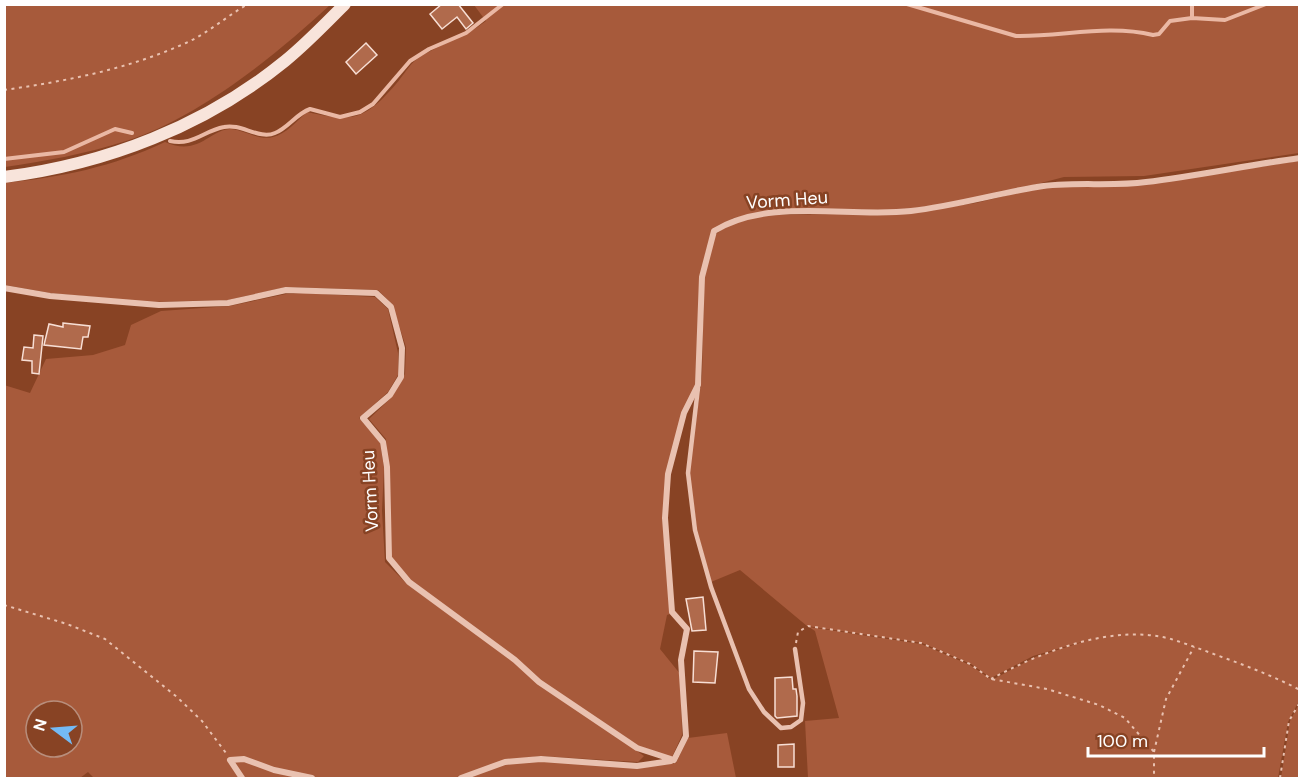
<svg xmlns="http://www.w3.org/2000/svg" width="1304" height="783" font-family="'DM Sans',sans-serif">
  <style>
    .green { fill: #a75a3b; fill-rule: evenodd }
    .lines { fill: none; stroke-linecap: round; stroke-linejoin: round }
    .stream { stroke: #eab8a4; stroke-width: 4 }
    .building { fill: #b06a4c; stroke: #f7ded4; stroke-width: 1.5 }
    .path { stroke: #e9c1b0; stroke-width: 2; stroke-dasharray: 3 4.5; stroke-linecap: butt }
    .lane { stroke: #e9c1b0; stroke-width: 4.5 }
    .street { stroke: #e9c1b0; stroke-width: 6 }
    .secondary { stroke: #f8e4db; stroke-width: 12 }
    .labels { text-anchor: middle; stroke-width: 5; stroke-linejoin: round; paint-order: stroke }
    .street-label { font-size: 18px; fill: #fff; stroke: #884324 }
  </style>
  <rect width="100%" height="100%" fill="#884324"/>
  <path class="green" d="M 4,5 L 5,4 L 330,5 C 275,56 198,118 126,141 C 86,154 45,161 5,167 Z
    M 474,5 L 1299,5 L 1299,153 L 1144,176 L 1064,177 L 976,200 L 910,210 L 768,212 L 733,218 L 714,231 L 706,251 L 701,277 L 697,385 L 683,412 L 667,473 L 670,614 L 667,615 L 660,649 L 681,675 L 682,735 L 672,757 L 638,746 L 540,680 L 411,580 L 391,557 L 386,439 L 369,419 L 392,397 L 405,374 L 406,347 L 392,304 L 378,290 L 286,287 L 228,300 L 147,302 L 50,293 L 5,285 L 4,183 C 63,177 112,167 165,142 C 199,157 210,129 231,129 C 245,130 259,141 273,137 C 286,134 297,121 307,112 C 353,122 364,121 396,84 C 403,76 409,65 417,59 C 439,44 464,38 486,21 Z
    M 1299,161 L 1300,699 L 1288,722 L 1278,778 L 808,778 L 805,721 L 839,718 L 815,631 L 809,627 L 921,644 L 970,665 L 992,680 L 1035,657 L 1092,639 L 1033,656 L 991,678 L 971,664 L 922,643 L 807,626 L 740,570 L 711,582 L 697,529 L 689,472 L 702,376 L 704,278 L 715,235 L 733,221 L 769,215 L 908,213 L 976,203 L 1034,189 L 1070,185 L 1144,184 Z
    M 305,293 L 375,297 L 388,309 L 398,353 L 398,375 L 388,392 L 359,418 L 380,442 L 384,468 L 382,511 L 385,562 L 407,584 L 644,756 L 638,762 L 540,756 L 504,761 L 456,778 L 94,778 L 88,772 L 80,778 L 5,778 L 4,385 L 30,393 L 46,359 L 93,355 L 125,345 L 131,325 L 161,311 L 230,306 L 286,294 ZM 36,711 L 72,711 L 72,747 L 36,747 Z
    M 1299,704 L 1299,778 L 1281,778 L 1290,721 Z
    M 727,733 L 736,778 L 467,778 L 506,764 L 540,760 L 639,768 L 676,763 L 688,738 Z"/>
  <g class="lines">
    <path class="stream" d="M 907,4 L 1016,36 C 1062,37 1107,24 1153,35 L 1159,34 L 1170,21 L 1192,18 L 1225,20 L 1266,4
      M 1192,18 L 1192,4
      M 170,141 C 193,146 203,131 224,127 C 241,123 259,140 275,133 C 288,128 296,114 310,109 L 340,117 L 360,112 L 373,104 L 410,61 L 429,49 L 466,33 L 503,4
      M 4,159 L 64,152 L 115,129 L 132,133"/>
  </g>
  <path class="building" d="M 442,4 L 458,4 L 473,23 L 466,29 L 457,17 L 442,29 L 430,14 Z
    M 366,43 L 377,55 L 356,74 L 346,62 Z
    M 63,323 L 90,326 L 88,337 L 83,337 L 81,349 L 44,345 L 49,324 L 63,327 Z
    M 34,335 L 43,336 L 39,374 L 32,373 L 32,361 L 22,360 L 24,347 L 33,348 Z
    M 703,597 L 706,630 L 692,631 L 686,599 Z
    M 694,651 L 718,652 L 715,683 L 693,682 Z
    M 792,677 L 793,689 L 796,689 L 797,696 L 797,716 L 777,718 L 775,716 L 775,678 Z
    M 794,744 L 794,767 L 778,767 L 778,745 Z"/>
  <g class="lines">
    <path class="path" d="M 4,90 C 67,81 128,69 186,43 C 208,33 227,16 248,4
      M 4,605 L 67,624 L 105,639 L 177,697 L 202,721 L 226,753
      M 796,643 L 798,632 L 808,626 L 921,643 L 970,664 L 991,679 L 1047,689 L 1099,705 L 1125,718 L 1154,752 L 1154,778
      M 991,679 C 1041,652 1113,623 1171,639 C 1187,644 1203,650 1219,656 C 1247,666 1273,676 1300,690
      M 1154,752 L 1166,699 L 1194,647
      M 1280,778 L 1289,721 L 1300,702"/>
    <path class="lane" d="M 698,388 L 688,473 L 695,530 L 711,587 L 749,689 L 764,712 L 781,728 L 791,727 L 801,720 L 803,703 L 795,649"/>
    <path class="street" d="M 4,288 L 50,296 L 159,305 L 228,303 L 286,290 L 376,293 L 391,307 L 402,348 L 401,377 L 390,395 L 363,418 L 383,442 L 387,467 L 389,558 L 409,582 L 515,660 L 539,682 L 637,748 L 674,760
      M 674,760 L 686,736 L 681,660 L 687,629 L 672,612 L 665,518 L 668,474 L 684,413 L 698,385 L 702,277 L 714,231 C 769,197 849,218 911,211 C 954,206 995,194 1037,187 C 1073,181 1110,187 1146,182 C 1197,176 1248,165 1300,158
      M 242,778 L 230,760 L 244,759 L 274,770 L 312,778
      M 461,778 L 505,762 L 541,759 L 637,766 L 671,761"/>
    <path class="secondary" d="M 4,177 C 106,164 205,126 285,61 C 306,44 325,24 345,4"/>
  </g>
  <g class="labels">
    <g class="street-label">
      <text transform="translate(787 200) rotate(-4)" y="6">Vorm Heu</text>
      <text transform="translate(370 491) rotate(-93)" y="6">Vorm Heu</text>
    </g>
  </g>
  <rect width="1304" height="783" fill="none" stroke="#ffffff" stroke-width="12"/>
  <g transform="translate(54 729) rotate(286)"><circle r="28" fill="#884324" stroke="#b88e7c" stroke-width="1.5"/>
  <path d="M0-4.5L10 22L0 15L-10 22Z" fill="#74baf4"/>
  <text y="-9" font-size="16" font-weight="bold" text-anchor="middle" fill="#ffffff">N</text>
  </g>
  <path d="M1088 747v9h176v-9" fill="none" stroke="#ffffff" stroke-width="3"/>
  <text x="1097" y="747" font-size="18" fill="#ffffff" stroke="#884324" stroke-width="4.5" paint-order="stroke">100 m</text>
</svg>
